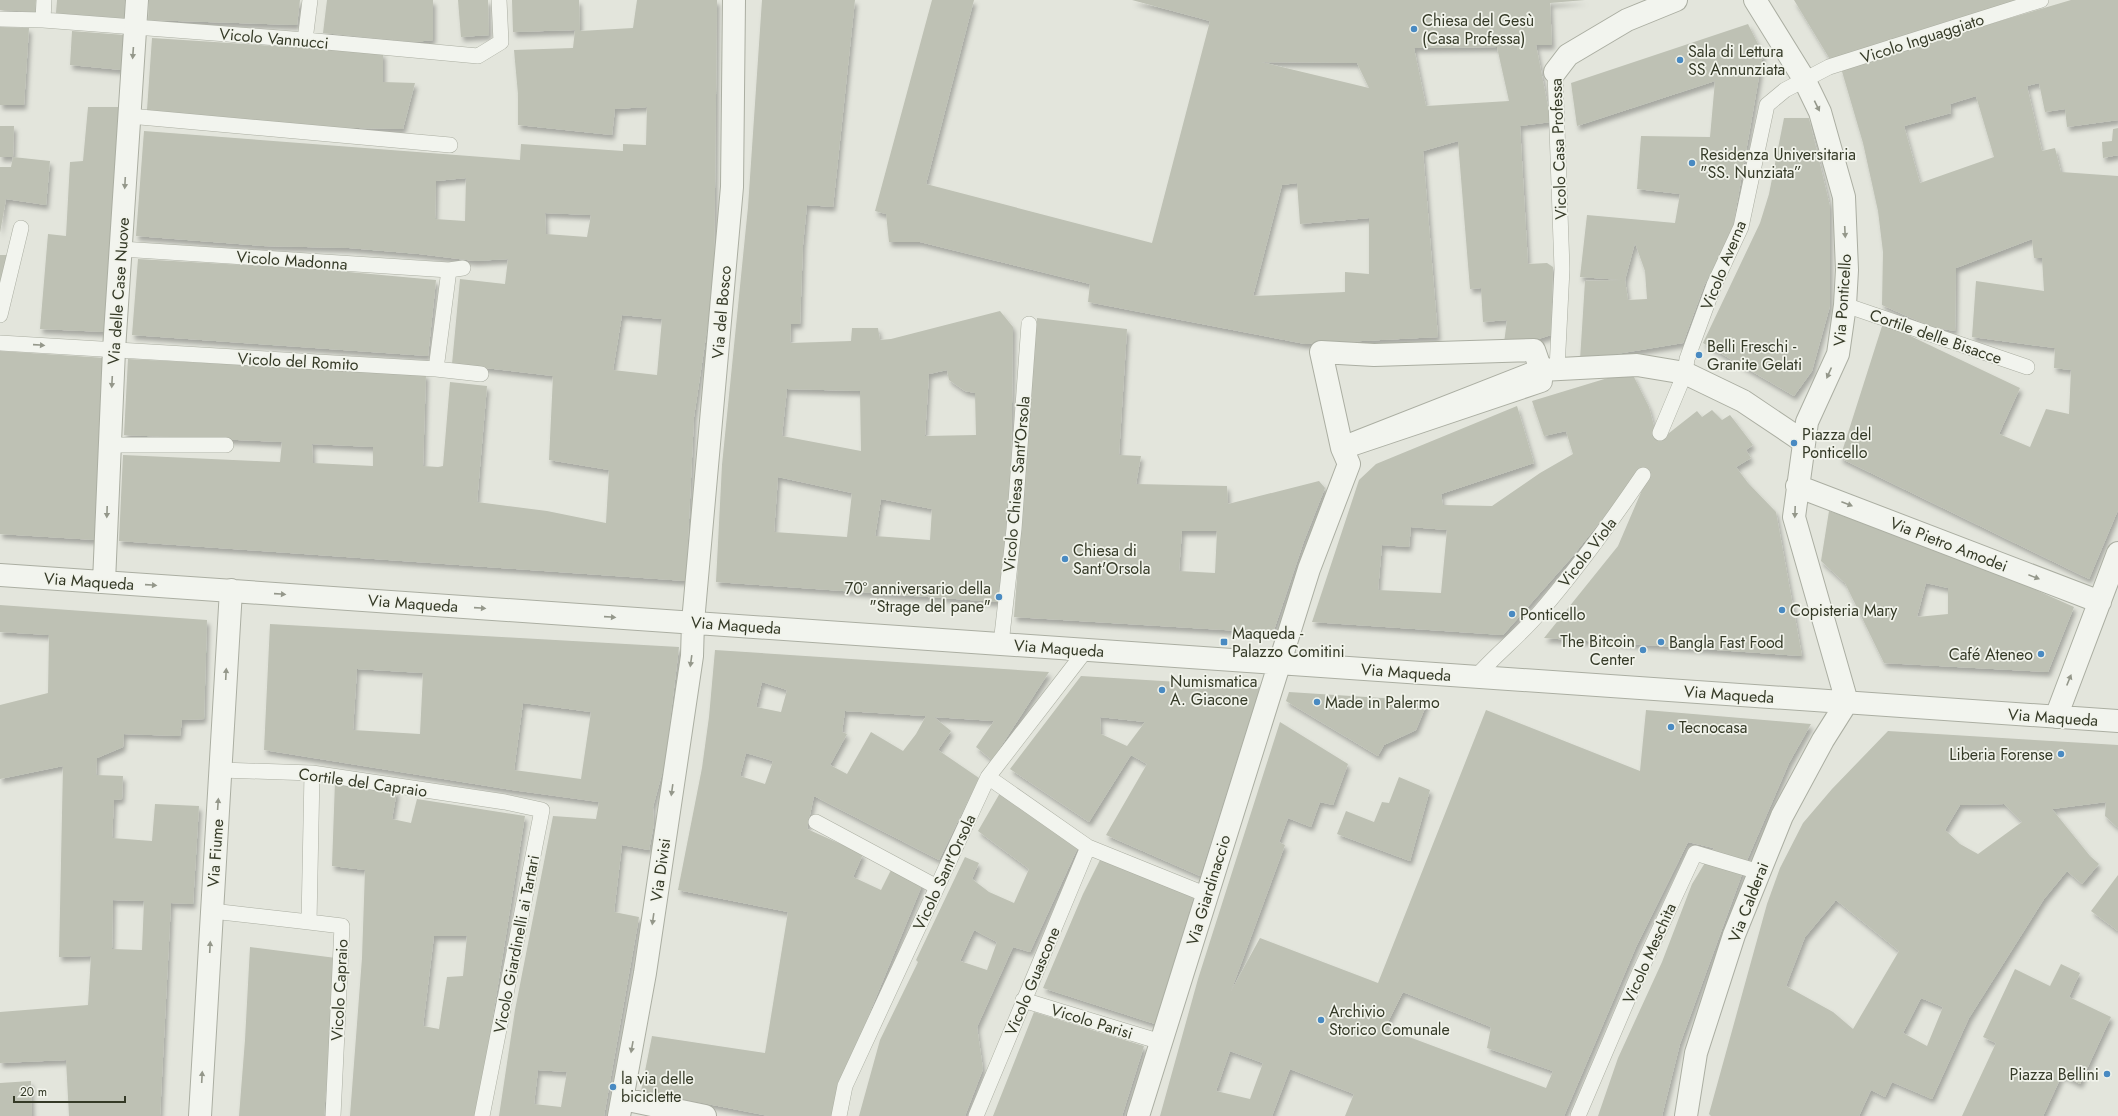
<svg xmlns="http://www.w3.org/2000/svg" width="2118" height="1116" font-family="Jost,sans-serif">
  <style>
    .building { fill: #bec1b4; fill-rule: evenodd; filter: url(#shadow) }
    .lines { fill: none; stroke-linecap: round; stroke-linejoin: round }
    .lane-casing { stroke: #abaea2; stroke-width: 16 }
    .street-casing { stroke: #abaea2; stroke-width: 24 }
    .lane { stroke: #f2f4ee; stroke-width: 15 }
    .street { stroke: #f2f4ee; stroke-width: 22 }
    .oneway { fill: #94978a }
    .poi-dot { fill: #498ac2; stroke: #f1f3eb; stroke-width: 1.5 }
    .labels { text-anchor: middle; stroke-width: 3.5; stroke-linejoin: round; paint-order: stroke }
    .poi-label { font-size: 16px; fill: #353a27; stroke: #f1f3eb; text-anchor: start }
    .street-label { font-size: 16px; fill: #353a27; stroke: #f1f3eb }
  </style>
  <defs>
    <filter id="shadow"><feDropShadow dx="2.5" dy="4.5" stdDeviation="2" flood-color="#0004"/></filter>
  </defs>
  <rect width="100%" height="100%" fill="#e3e5dc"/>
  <path class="building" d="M 0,0 L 36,0 L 35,12 L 0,10 Z
    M 57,0 L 125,0 L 124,18 L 56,13 Z
    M 149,0 L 300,0 L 297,25 L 148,20 Z
    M 327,0 L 433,0 L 433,40 L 414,42 L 323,33 Z
    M 458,0 L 488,0 L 489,35 L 461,37 Z
    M 512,0 L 579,0 L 580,31 L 633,28 L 637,0 L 717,0 L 714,283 L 694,417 L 686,581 L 119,541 L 123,455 L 280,462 L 282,442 L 124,435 L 128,359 L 426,374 L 423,466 L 438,467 L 443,466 L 450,382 L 487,386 L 477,502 L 547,511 L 606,523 L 609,470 L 549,460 L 553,376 L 452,364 L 460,279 L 505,284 L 508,259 L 475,261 L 419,254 L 349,248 L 263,246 L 136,236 L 144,131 L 520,160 L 521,144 L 623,151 L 623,144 L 646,145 L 647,107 L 615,109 L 612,135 L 518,125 L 518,94 L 514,50 L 573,48 L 575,30 L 513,32 ZM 466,178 L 465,221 L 435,219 L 436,181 ZM 545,213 L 591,215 L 587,237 L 546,234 ZM 622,315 L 662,319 L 657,375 L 613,370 ZM 312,444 L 373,447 L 373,466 L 313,463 Z
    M 762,0 L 855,0 L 833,207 L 807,205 L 803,245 L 800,324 L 791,324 L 790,343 L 851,341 L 852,328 L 878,328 L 880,340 L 891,339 L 1000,311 L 1013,327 L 1011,480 L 998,602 L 716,582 L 722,465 L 748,207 ZM 947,370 L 949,380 L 965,391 L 975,393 L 976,435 L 925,436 L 929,374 ZM 787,389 L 860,391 L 861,451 L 782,436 ZM 778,477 L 852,493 L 847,537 L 774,532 ZM 881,499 L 932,509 L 930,540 L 875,536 Z
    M 932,0 L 974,0 L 926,184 L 1152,243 L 1210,21 L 1132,0 L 1585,0 L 1550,3 L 1552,45 L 1536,45 L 1551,122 L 1520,126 L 1528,264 L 1547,263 L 1553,267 L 1551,335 L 1535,340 L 1504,343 L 1507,320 L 1483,322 L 1481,288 L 1470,289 L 1458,141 L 1423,151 L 1438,337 L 1305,344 L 1088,302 L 1090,284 L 920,242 L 889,242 L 886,214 L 875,211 ZM 1497,47 L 1509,101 L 1426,106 L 1414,48 ZM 1261,62 L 1357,63 L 1369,88 ZM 1297,183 L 1300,224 L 1369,218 L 1369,274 L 1345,272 L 1345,292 L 1253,296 L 1282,185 Z
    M 1794,0 L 2021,0 L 1831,61 Z
    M 2071,0 L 2118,0 L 2118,120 L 2067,127 L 2065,109 L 2045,112 L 2039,83 L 2027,86 L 2042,151 L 2055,148 L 2061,172 L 2118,176 L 2118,510 L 2089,579 L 1840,458 L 1883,323 L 2020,388 L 1999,434 L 2030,447 L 2046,409 L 2069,414 L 2071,370 L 2054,368 L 2055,348 L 1972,337 L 1976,281 L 2044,291 L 2042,258 L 2034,258 L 2032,239 L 1956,268 L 1955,331 L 1932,327 L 1882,305 L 1883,252 L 1878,211 L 1863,143 L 1841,68 ZM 1976,96 L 1994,157 L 1920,183 L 1904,126 L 1951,113 L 1950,104 Z
    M 1748,24 L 1763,54 L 1732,232 L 1704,286 L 1683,343 L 1580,360 L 1585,281 L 1622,280 L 1580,277 L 1587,215 L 1675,223 L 1680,194 L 1637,189 L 1641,136 L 1710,137 L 1715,81 L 1577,126 L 1571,83 ZM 1635,243 L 1645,271 L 1647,299 L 1628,300 L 1625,280 Z
    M 0,27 L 29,28 L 24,105 L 0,105 Z
    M 72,31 L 125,35 L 122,70 L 70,65 Z
    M 152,38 L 383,53 L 383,82 L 415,83 L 403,129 L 313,127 L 147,110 Z
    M 88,107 L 123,107 L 106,332 L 40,329 L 48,234 L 66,236 L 70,162 L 83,161 Z
    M 1784,118 L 1809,118 L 1830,206 L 1830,306 L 1812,371 L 1794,396 L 1703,343 L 1760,223 L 1769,194 Z
    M 0,126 L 14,126 L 13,157 L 0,157 Z
    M 2118,128 L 2118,155 L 2103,158 L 2102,142 L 2112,141 L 2113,129 Z
    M 13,157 L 50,161 L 46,205 L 6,199 L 0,233 L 0,167 L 11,167 Z
    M 0,255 L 7,255 L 0,284 Z
    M 138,259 L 316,269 L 436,280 L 428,356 L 132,335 Z
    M 1037,318 L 1127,329 L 1119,455 L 1141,456 L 1136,484 L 1227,486 L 1228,504 L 1319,481 L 1325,488 L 1304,541 L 1273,633 L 1014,617 ZM 1182,531 L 1217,531 L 1215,573 L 1179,571 Z
    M 0,351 L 106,358 L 96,540 L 0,534 Z
    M 1633,375 L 1649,407 L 1655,430 L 1664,437 L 1697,411 L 1702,417 L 1712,410 L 1722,420 L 1730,415 L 1753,445 L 1746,450 L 1751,458 L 1736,467 L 1748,483 L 1776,512 L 1802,656 L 1544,638 L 1618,546 L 1648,476 L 1616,502 L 1571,558 L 1503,635 L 1312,622 L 1359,480 L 1376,464 L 1517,406 L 1534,463 L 1441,494 L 1443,505 L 1492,506 L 1540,473 L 1573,454 L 1566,431 L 1544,436 L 1532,401 L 1611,377 ZM 1411,527 L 1447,530 L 1441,593 L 1378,590 L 1382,545 L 1409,547 Z
    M 1829,511 L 1967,559 L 2074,607 L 2048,672 L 1884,663 L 1845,583 L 1821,561 ZM 1926,583 L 1948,588 L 1948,614 L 1917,617 Z
    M 0,605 L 207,620 L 204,719 L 182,720 L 180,736 L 124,734 L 123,747 L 97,758 L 96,775 L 123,776 L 122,799 L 114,800 L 112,838 L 152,841 L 155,804 L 199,806 L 193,904 L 171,903 L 160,1116 L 69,1116 L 66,1060 L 0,1063 L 0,1012 L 88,1005 L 91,956 L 59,957 L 63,766 L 0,779 L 0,705 L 48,693 L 49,635 L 0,632 ZM 113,900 L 144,901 L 142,950 L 112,949 Z
    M 270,624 L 679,647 L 665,763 L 653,807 L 654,824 L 649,850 L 622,845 L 614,912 L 639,917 L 604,1116 L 499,1116 L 515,1010 L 553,816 L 596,819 L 599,802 L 512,790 L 264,750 ZM 357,669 L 423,673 L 420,734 L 353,730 ZM 523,703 L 591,712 L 581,779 L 514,770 ZM 538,1070 L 567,1072 L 561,1107 L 534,1104 Z
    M 715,650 L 1049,672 L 992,760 L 976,747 L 994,721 L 934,717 L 951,731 L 938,750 L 979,778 L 939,860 L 814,796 L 807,829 L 863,854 L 853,877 L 881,890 L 892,868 L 923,883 L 842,1080 L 835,1116 L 769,1116 L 641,1091 L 652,1036 L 765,1053 L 788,912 L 678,890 L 702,768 L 709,717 ZM 762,682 L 787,690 L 781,712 L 756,707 ZM 845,711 L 926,716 L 916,734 L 903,751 L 871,732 L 847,774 L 830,765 L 847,734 L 842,732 ZM 746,753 L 773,761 L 765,784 L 740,776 Z
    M 1081,676 L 1260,687 L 1200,876 L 1106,835 L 1147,764 L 1131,755 L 1089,822 L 1010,769 ZM 1100,717 L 1145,722 L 1127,746 L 1101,734 Z
    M 1289,692 L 1428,701 L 1416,730 L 1384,745 L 1378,756 L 1286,701 Z
    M 1486,710 L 1640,771 L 1646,710 L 1811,724 L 1789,763 L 1748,858 L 1680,1044 L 1662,1116 L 1598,1116 L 1618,1058 L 1662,962 L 1692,884 L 1714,848 L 1688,842 L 1636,947 L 1564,1116 L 1345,1116 L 1354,1094 L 1290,1069 L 1272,1116 L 1160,1116 L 1198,979 L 1280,722 L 1348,764 L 1333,805 L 1320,802 L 1311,827 L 1288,818 L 1279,842 L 1285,845 L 1231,991 L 1260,938 L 1378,983 ZM 1403,992 L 1491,1027 L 1487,1048 L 1553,1071 L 1546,1088 L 1385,1028 ZM 1230,1051 L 1263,1063 L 1250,1099 L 1216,1091 Z
    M 1888,731 L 2118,745 L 2118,828 L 2105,816 L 2106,802 L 2052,809 L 2090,856 L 2099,864 L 2082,884 L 2067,871 L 2044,899 L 1969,1018 L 1932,1099 L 1892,1082 L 1885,1097 L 1871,1090 L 1859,1116 L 1711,1116 L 1709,1114 L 1767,904 L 1780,868 L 1803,823 L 1832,789 ZM 2004,804 L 2022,822 L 1978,854 L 1960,844 L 1945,830 L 1960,805 ZM 1836,900 L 1899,951 L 1853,1029 L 1833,1012 L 1786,986 L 1805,937 ZM 1921,998 L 1943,1007 L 1927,1046 L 1903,1033 Z
    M 1399,777 L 1430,790 L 1410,861 L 1337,834 L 1346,811 L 1374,822 L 1382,802 L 1389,803 Z
    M 335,781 L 397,791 L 392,819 L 411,823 L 417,799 L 525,816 L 477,1116 L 350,1116 L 362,958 L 365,870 L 332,866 ZM 434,936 L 467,936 L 463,976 L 447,977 L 439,1029 L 423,1026 Z
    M 1000,793 L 1079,845 L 1030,952 L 1013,947 L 977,1027 L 983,1069 L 965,1116 L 859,1116 L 880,1040 L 918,962 L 916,960 L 965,857 L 979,863 L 972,879 L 989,892 L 1014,903 L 1029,869 L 978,831 ZM 974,930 L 997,942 L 987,970 L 960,961 Z
    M 1102,856 L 1194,896 L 1155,1024 L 1043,988 L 1083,894 Z
    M 2118,875 L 2118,931 L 2091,911 Z
    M 250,947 L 336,958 L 324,1116 L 239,1116 L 245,1040 Z
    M 2061,964 L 2080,973 L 2069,997 L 2111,1017 L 2080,1084 L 2062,1075 L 2043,1116 L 1962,1116 L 1996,1043 L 1983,1037 L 2015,969 L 2050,986 Z
    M 1034,1012 L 1144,1046 L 1122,1116 L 993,1116 Z
    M 31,1081 L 32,1116 L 0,1116 L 0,1083 Z"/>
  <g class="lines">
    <g class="lane-casing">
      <path id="lane" d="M 0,19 L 43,20 L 305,40 L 478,56 L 501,42 L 499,0
        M 43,20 L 44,0
        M 305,40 L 310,0
        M 1555,72 L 1562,269 L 1557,369
        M 129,116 L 450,145
        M 121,249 L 449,270 L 463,268
        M 1845,305 L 2027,367
        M 0,315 L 21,228
        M 0,343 L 436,369 L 481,374
        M 436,369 L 449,270
        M 1660,433 L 1685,373 L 1687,359 L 1714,285 L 1741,227 L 1767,105 L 1785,90 L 1829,67 L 2041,0
        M 109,445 L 226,445
        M 1001,644 L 1014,529 L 1029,324
        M 1476,677 C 1496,654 1521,635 1540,612 C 1578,568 1611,522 1643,475
        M 221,770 L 312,773 L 505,802 L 542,810 L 482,1116
        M 312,773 L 309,922 L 342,926 L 333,1116
        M 988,777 L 1088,847 L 1207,895
        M 816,822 L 937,887
        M 212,911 L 309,922
        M 1023,1000 L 1161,1042
        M 839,1116 L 845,1086 L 988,777 L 1086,650
        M 976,1116 L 1088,847
        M 1578,1116 L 1636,980 L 1695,853 L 1759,872"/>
    </g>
    <g class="street-casing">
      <path id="street" d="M 1555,72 L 1568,55 L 1627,20 L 1676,0
        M 1534,350 L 1541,370 L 1541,381 L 1342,448 L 1321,352 L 1374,355 Z
        M 1797,486 L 2100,602
        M 0,575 L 2118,721
        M 104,582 L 114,350 L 137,0
        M 2056,717 L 2118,553
        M 623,1099 L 705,1116
        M 200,1116 L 231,590
        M 619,1116 L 645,973 L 692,656 L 693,622 L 732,187 L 734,0
        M 1138,1116 L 1309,569 L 1349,464 L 1342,448 L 1541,370 L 1637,365 L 1685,373 L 1743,401 L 1804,442
        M 1686,1116 L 1696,1053 L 1734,935 L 1782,816 L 1823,740 L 1847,702 L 1794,517 L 1807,422 L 1838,354 L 1845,305 L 1847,270 L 1844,197 L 1820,112 L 1804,79 L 1755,0"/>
    </g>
    <use href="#lane" class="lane"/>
    <use href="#street" class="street"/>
  </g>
  <defs><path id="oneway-solid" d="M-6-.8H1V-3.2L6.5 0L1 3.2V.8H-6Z"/></defs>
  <g class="oneway">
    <use href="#oneway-solid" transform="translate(133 53) rotate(94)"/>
    <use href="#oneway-solid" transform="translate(1817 106) rotate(64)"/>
    <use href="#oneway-solid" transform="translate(125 183) rotate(93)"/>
    <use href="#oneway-solid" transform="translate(1845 232) rotate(87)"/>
    <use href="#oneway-solid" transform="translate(39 345) rotate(4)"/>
    <use href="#oneway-solid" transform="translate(1829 373) rotate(114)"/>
    <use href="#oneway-solid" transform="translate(112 382) rotate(93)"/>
    <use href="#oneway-solid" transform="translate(1847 504) rotate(21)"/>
    <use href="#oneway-solid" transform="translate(107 512) rotate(92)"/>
    <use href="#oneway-solid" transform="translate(1795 512) rotate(92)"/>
    <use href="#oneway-solid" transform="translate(2034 577) rotate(21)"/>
    <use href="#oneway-solid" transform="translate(151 585) rotate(4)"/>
    <use href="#oneway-solid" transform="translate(280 594) rotate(4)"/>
    <use href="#oneway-solid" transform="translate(480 608) rotate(4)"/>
    <use href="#oneway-solid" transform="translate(610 617) rotate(4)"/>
    <use href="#oneway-solid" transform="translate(691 661) rotate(98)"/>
    <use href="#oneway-solid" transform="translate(226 674) rotate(-87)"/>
    <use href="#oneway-solid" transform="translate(2069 680) rotate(-68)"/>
    <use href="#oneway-solid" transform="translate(672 790) rotate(98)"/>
    <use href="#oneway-solid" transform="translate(218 804) rotate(-86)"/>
    <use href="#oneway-solid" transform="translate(653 919) rotate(98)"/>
    <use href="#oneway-solid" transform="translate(210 947) rotate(-87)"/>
    <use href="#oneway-solid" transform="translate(632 1047) rotate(100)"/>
    <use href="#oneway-solid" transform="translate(202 1077) rotate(-87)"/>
  </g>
  <g class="poi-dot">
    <circle cx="1414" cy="29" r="4"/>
    <circle cx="1680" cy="60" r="4"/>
    <circle cx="1692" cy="163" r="4"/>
    <circle cx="1699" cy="355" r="4"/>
    <circle cx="1794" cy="443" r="4"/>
    <circle cx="1065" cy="559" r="4"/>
    <circle cx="999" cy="597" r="4"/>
    <circle cx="1782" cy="610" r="4"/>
    <circle cx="1512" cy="614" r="4"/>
    <rect x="1220" y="638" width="8" height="8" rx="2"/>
    <circle cx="1661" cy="642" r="4"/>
    <circle cx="1643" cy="650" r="4"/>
    <circle cx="2041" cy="654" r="4"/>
    <circle cx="1162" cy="690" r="4"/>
    <circle cx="1317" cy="702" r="4"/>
    <circle cx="1671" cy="727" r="4"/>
    <circle cx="2061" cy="754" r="4"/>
    <circle cx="1321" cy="1020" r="4"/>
    <circle cx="2107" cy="1074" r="4"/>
    <circle cx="613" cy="1087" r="4"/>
  </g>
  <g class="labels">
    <g class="poi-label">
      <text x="1422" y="26">Chiesa del Gesù<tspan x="1422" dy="18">(Casa Professa)</tspan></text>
      <text x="1688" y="57">Sala di Lettura<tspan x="1688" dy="18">SS Annunziata</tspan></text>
      <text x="1700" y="160">Residenza Universitaria<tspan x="1700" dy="18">"SS. Nunziata”</tspan></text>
      <text x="1707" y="352">Belli Freschi -<tspan x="1707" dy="18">Granite Gelati</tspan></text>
      <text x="1802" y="440">Piazza del<tspan x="1802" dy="18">Ponticello</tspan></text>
      <text x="1073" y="556">Chiesa di<tspan x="1073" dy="18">Sant'Orsola</tspan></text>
      <text x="991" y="594" text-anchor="end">70° anniversario della<tspan x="991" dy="18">"Strage del pane"</tspan></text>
      <text x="1790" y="616">Copisteria Mary</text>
      <text x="1520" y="620">Ponticello</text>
      <text x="1232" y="639">Maqueda -<tspan x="1232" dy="18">Palazzo Comitini</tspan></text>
      <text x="1635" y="647" text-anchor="end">The Bitcoin<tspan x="1635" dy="18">Center</tspan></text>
      <text x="1669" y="648">Bangla Fast Food</text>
      <text x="2033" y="660" text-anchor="end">Café Ateneo</text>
      <text x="1170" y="687">Numismatica<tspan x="1170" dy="18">A. Giacone</tspan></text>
      <text x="1325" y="708">Made in Palermo</text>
      <text x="1679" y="733">Tecnocasa</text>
      <text x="2053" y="760" text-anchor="end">Liberia Forense</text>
      <text x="1329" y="1017">Archivio<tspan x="1329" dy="18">Storico Comunale</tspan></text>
      <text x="2099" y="1080" text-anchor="end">Piazza Bellini</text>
      <text x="621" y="1084">la via delle<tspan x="621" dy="18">biciclette</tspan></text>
    </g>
    <g class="street-label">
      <text transform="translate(274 38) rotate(5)" y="6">Vicolo Vannucci</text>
      <text transform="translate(1922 38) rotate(-18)" y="6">Vicolo Inguaggiato</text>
      <text transform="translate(1558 149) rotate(-92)" y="6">Vicolo Casa Professa</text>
      <text transform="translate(292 260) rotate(4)" y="6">Vicolo Madonna</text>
      <text transform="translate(1723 265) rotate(-68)" y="6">Vicolo Averna</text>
      <text transform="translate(118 291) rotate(-86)" y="6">Via delle Case Nuove</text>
      <text transform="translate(1842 300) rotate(-86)" y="6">Via Ponticello</text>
      <text transform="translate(721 312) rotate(-85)" y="6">Via del Bosco</text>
      <text transform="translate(1936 336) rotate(19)" y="6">Cortile delle Bisacce</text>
      <text transform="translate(298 361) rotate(3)" y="6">Vicolo del Romito</text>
      <text transform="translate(1016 484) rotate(-85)" y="6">Vicolo Chiesa Sant'Orsola</text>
      <text transform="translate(1949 544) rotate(21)" y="6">Via Pietro Amodei</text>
      <text transform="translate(1587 552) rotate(-52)" y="6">Vicolo Viola</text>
      <text transform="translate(89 581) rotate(4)" y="6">Via Maqueda</text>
      <text transform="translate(413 603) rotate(4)" y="6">Via Maqueda</text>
      <text transform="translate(736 625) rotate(4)" y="6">Via Maqueda</text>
      <text transform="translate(1059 648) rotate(4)" y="6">Via Maqueda</text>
      <text transform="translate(1406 672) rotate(4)" y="6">Via Maqueda</text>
      <text transform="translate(1729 694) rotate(4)" y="6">Via Maqueda</text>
      <text transform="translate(2053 717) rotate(4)" y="6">Via Maqueda</text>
      <text transform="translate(363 782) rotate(8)" y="6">Cortile del Capraio</text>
      <text transform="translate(215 853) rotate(-86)" y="6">Via Fiume</text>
      <text transform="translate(660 870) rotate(-82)" y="6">Via Divisi</text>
      <text transform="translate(944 872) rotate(-65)" y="6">Vicolo Sant'Orsola</text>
      <text transform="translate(1208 890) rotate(-73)" y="6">Via Giardinaccio</text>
      <text transform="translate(1748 902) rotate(-69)" y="6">Via Calderai</text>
      <text transform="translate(516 944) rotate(-79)" y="6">Vicolo Giardinelli ai Tartari</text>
      <text transform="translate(1649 953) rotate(-66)" y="6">Vicolo Meschita</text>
      <text transform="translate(1032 981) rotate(-67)" y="6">Vicolo Guascone</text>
      <text transform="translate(339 990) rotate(-87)" y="6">Vicolo Capraio</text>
      <text transform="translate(1092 1021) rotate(17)" y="6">Vicolo Parisi</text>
    </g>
  </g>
  <path d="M14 1096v6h111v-6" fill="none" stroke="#353a27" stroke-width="2"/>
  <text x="20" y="1096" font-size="12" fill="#353a27" stroke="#f1f3eb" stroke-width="3" paint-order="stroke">20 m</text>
</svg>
